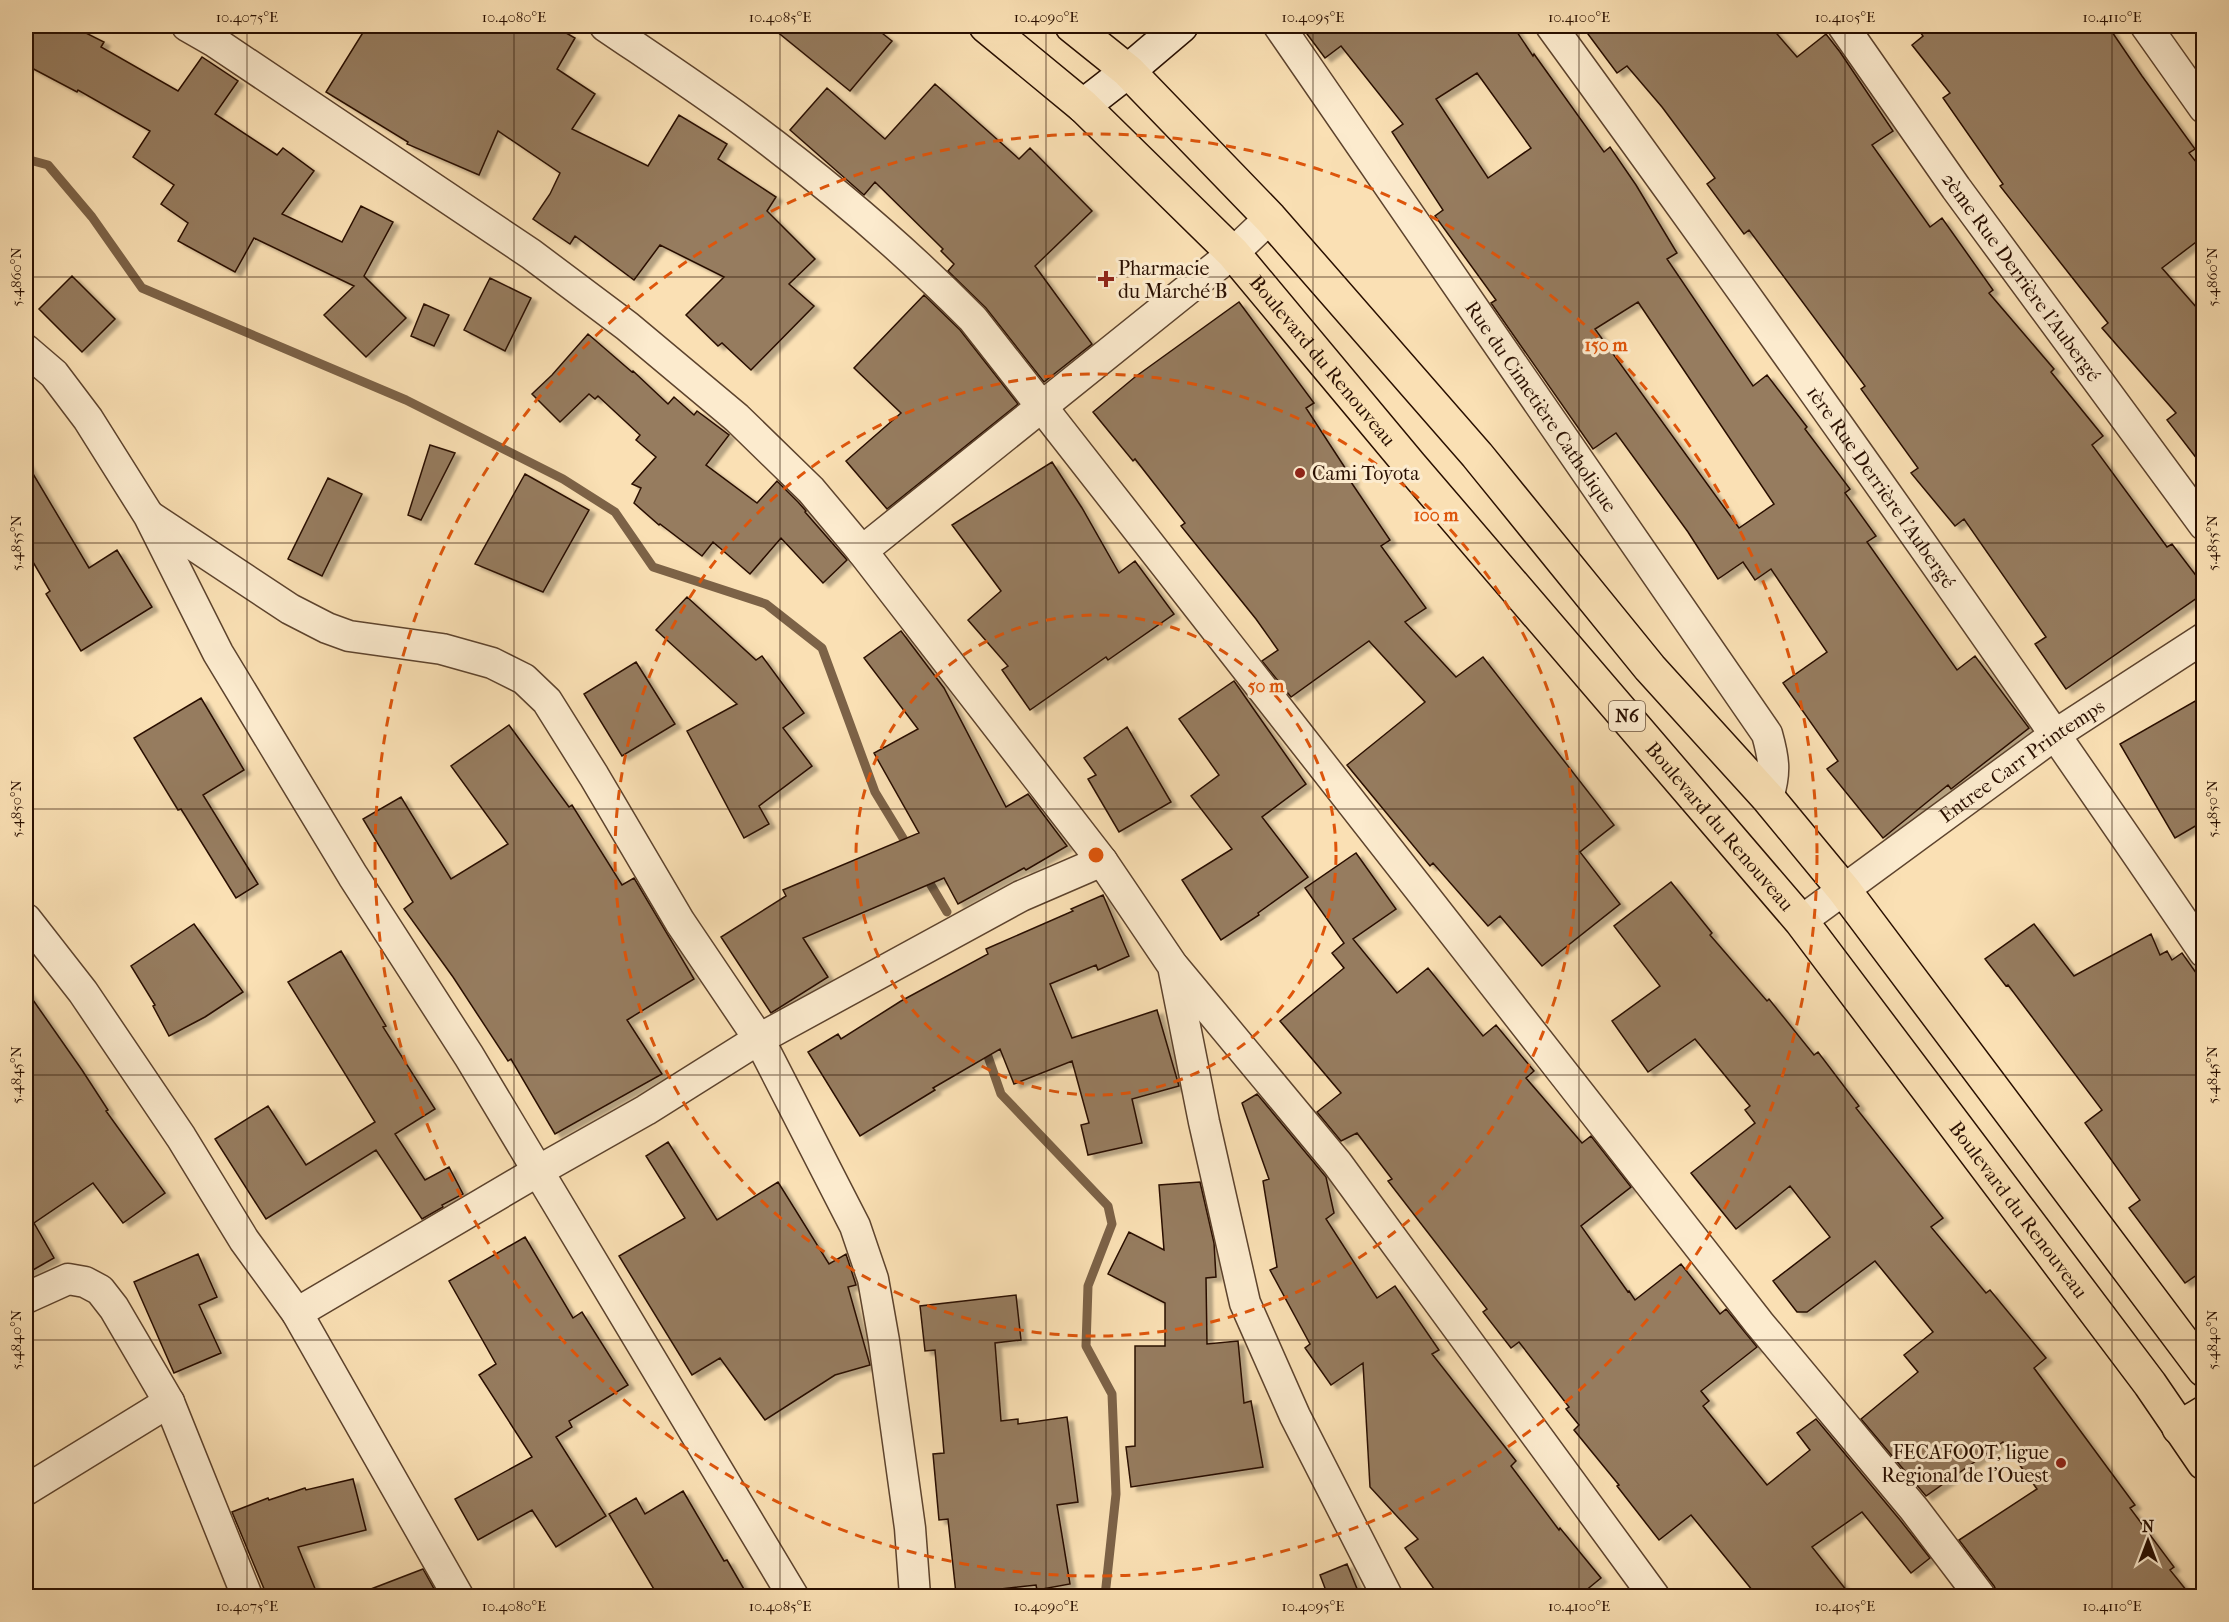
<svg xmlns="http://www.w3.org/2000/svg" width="2229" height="1622" font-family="'IM FELL French Canon',serif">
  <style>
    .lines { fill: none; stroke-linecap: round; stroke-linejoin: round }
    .stream { stroke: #7c6247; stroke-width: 9 }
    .building { fill: #967c5e; stroke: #290f00; stroke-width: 1.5; fill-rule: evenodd; filter: url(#shadow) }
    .street-casing { stroke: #5d432d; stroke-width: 33 }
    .secondary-casing { stroke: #290f00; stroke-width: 36 }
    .highway-casing { stroke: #290f00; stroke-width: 36 }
    .street { stroke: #fcebce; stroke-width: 30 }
    .secondary { stroke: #fcebce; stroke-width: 33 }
    .highway { stroke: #fae0b4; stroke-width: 33 }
    .ticks { fill: none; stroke: #290f00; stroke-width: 1.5; stroke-opacity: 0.45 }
    .ring { fill: none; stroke: #de550b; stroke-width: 3; stroke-dasharray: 10 8 }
    .poi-dot { fill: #8f2418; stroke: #fcebce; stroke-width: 2 }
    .labels { text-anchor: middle; stroke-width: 6; stroke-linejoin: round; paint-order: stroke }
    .shield { fill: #fcebce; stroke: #68513e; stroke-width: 1.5 }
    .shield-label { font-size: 18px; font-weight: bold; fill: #290f00 }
    .poi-label { font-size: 20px; fill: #290f00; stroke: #fcebce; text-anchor: start }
    .street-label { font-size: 20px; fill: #290f00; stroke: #fcebce }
    .centre { fill: #de550b; stroke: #fcebce; stroke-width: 3 }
    .ring-label { font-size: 18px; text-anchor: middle; font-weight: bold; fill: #de550b; stroke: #fcebce; stroke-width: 6; stroke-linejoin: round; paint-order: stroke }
    .neatline { fill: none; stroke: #290f00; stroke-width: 2 }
    .ticks-label { font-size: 15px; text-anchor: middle; fill: #290f00 }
  </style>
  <defs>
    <filter id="shadow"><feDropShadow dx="6" dy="4" stdDeviation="1.5" flood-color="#0004"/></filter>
  </defs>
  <rect width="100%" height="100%" fill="#fae0b4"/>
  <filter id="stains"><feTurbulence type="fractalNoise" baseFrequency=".00333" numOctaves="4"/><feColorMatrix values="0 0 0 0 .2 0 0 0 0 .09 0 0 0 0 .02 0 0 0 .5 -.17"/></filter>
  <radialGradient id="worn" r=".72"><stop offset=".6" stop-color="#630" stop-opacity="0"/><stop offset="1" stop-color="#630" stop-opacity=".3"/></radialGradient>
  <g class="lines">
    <path class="stream" d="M 26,159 L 48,165 L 92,217 L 142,288 L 406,400 L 563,479 L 615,512 L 653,567 L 766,604 L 822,648 L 875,792 L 909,848
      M 925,875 L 947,912
      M 984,1045 L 1001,1094 L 1108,1206 L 1112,1224 L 1088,1286 L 1086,1346 L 1112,1394 L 1116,1494 L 1105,1596"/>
  </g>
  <path class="building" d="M 26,26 L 72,26 L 104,42 L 101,47 L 178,91 L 202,57 L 238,81 L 215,114 L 277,155 L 283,148 L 314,171 L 282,214 L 342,242 L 361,206 L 393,222 L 364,276 L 406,318 L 366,357 L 324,315 L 354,286 L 254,238 L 235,272 L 178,241 L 188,223 L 161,204 L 174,185 L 133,157 L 150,131 L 78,90 L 77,92 L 26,65 Z
    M 367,26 L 554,26 L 575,38 L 557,69 L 595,94 L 572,129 L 648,166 L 679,115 L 727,144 L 718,159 L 776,197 L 767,211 L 815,259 L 789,284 L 814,306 L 751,370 L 722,343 L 718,346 L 686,315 L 724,277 L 660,245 L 634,280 L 575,236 L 570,244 L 533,219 L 550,194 L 560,173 L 498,131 L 479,175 L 407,144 L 408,142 L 326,92 Z
    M 770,26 L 873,26 L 892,41 L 850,91 Z
    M 1301,26 L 1513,26 L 1533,56 L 1534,54 L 1604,152 L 1610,147 L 1636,185 L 1677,253 L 1667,259 L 1753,386 L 1767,375 L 1807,427 L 1805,429 L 1850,489 L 1845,493 L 1876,536 L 1867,542 L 1957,670 L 1975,656 L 2029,728 L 1951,789 L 1948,785 L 1883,838 L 1827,769 L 1838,761 L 1783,683 L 1827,652 L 1771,569 L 1755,580 L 1743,562 L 1718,579 L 1688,532 L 1616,433 L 1593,449 L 1491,303 L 1496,300 L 1435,216 L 1443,210 L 1392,132 L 1403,124 L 1341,46 L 1325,58 ZM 1477,73 L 1531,148 L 1488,178 L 1436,99 ZM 1638,302 L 1774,504 L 1739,528 L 1595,329 Z
    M 1582,26 L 1770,26 L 1797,57 L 1826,34 L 1840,52 L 1893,131 L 1872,145 L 1930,227 L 1942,218 L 1993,290 L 1989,293 L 2054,369 L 2051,372 L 2103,436 L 2092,445 L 2167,547 L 2172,544 L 2204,586 L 2204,593 L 2066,689 L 2035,644 L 2046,637 L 1964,519 L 1955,526 L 1911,473 L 1918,468 L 1861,389 L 1865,386 L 1749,230 L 1744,234 L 1707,184 L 1715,178 L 1662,107 L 1627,66 L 1617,73 Z
    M 1916,26 L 2108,26 L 2142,76 L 2195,149 L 2189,153 L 2204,172 L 2204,236 L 2162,268 L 2204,316 L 2204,468 L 2167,420 L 2176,413 L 2102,328 L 2108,323 L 2000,186 L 2003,184 L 1943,98 L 1950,93 L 1912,45 L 1923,36 Z
    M 935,84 L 1019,159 L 1030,148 L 1092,211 L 1035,266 L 1092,344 L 1044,382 L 986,308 L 948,271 L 954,264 L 941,251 L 943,249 L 875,182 L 864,195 L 790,130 L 827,88 L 885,139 Z
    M 72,276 L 115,319 L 82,352 L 39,309 Z
    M 490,278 L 531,298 L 505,351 L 464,330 Z
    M 924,295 L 960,330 L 1018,404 L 887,509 L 846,461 L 901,413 L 854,368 Z
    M 1239,302 L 1314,403 L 1306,408 L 1353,480 L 1351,482 L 1390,540 L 1381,546 L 1426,608 L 1405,622 L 1456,677 L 1483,657 L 1614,825 L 1580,852 L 1620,904 L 1542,966 L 1500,916 L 1488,926 L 1433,863 L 1430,866 L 1347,765 L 1425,702 L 1369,641 L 1291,697 L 1262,661 L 1278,650 L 1256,619 L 1181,526 L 1185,523 L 1135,459 L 1133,461 L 1093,412 L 1135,377 Z
    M 424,304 L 449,315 L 434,346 L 411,336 Z
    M 588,334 L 632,372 L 633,371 L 668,404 L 674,397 L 694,415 L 697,411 L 729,435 L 706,465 L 757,503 L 777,481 L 798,502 L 806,511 L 805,512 L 847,560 L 823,583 L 781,538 L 750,574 L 713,542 L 702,556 L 660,524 L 659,525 L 634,503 L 641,488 L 632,484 L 656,457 L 636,440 L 640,435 L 598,396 L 595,399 L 589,394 L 560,422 L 532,394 L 552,375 Z
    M 430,445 L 455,453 L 421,520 L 408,515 Z
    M 26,462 L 89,568 L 117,550 L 152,607 L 81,651 L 46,594 L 50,591 L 26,550 Z
    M 1052,462 L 1082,508 L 1119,573 L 1135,561 L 1174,614 L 1108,660 L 1106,657 L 1030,710 L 1002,670 L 1008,666 L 968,620 L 1001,591 L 952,525 Z
    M 525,474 L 589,510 L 543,592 L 475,564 Z
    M 328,478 L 362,494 L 322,576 L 288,559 Z
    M 687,597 L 756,660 L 762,656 L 804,713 L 783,728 L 812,766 L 759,806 L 769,824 L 744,838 L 687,731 L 737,704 L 656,630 Z
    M 901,631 L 944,688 L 1006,807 L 1028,794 L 1067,846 L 1026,870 L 1024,868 L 958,904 L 944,878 L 803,938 L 828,977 L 771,1013 L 721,937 L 786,896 L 783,890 L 919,833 L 874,753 L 918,729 L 864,658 Z
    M 636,662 L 675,724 L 622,756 L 584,694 Z
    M 1234,681 L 1306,784 L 1262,817 L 1308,877 L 1258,913 L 1259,915 L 1221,940 L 1182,880 L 1232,849 L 1191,796 L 1219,775 L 1179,719 Z
    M 2204,696 L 2204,821 L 2175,838 L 2120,744 Z
    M 201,698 L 244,770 L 203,795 L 258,884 L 236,898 L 181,809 L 178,810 L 134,738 Z
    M 509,725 L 569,807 L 572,805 L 622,885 L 634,878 L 694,979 L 627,1020 L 662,1074 L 555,1134 L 511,1059 L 508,1061 L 453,977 L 404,909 L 413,902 L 363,819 L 401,797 L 451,879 L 508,844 L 451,766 Z
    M 1127,727 L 1171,802 L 1119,832 L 1088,779 L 1096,775 L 1084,758 Z
    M 1356,853 L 1396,909 L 1353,939 L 1397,993 L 1428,968 L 1483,1036 L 1496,1025 L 1534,1071 L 1526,1078 L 1582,1143 L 1591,1136 L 1631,1187 L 1581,1226 L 1628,1292 L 1629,1291 L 1635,1300 L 1681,1264 L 1720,1314 L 1726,1309 L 1757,1347 L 1701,1391 L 1709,1401 L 1703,1406 L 1767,1485 L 1810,1450 L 1797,1433 L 1816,1419 L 1900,1520 L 1930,1558 L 1911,1573 L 1862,1512 L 1812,1547 L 1851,1596 L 1757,1596 L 1691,1515 L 1659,1540 L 1617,1486 L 1619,1485 L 1574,1430 L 1579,1425 L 1566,1409 L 1569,1407 L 1519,1342 L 1511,1348 L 1483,1312 L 1487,1309 L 1388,1181 L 1392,1179 L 1357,1133 L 1341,1141 L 1317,1112 L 1341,1093 L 1280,1021 L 1344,968 L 1332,953 L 1344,943 L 1305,888 Z
    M 1671,882 L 1712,933 L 1710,935 L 1767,1001 L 1769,999 L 1814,1055 L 1818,1052 L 1859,1106 L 1856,1108 L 1943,1218 L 1931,1227 L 1986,1293 L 1990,1290 L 2046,1358 L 2034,1368 L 2135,1505 L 2130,1508 L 2174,1567 L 2170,1570 L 2191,1596 L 1999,1596 L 1994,1586 L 1959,1540 L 2037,1489 L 2003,1442 L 1926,1496 L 1861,1419 L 1918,1372 L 1904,1355 L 1933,1332 L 1875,1261 L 1807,1312 L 1797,1312 L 1773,1281 L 1830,1237 L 1790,1186 L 1736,1229 L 1691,1173 L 1755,1123 L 1745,1110 L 1750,1106 L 1695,1039 L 1648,1072 L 1612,1021 L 1660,986 L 1614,926 Z
    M 1103,895 L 1129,956 L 1098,970 L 1096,965 L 1050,984 L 1072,1038 L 1157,1010 L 1179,1086 L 1132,1099 L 1142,1143 L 1088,1155 L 1081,1125 L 1089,1123 L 1072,1061 L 1014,1084 L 1000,1049 L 933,1088 L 935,1090 L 860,1136 L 808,1052 L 838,1034 L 841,1039 L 901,1001 L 988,954 L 986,949 L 1073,911 L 1071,909 Z
    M 194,924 L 243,992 L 205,1017 L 169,1036 L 153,1006 L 155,1005 L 131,966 Z
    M 2034,924 L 2074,976 L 2151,934 L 2160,955 L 2167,951 L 2172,960 L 2182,953 L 2204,984 L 2204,1270 L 2185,1283 L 2129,1208 L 2140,1200 L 2085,1123 L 2102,1110 L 2008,985 L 2006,986 L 1985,959 Z
    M 341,951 L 386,1026 L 383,1027 L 435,1109 L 395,1134 L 425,1180 L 449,1167 L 463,1194 L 442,1205 L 443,1207 L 422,1219 L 376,1150 L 266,1219 L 215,1139 L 268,1106 L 306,1165 L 375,1122 L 288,982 Z
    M 26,990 L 82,1070 L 108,1110 L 106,1111 L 165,1193 L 123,1223 L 93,1183 L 34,1223 L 54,1258 L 26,1274 Z
    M 1257,1094 L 1326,1177 L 1334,1213 L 1326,1219 L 1377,1298 L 1395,1286 L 1439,1350 L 1432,1354 L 1516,1461 L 1511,1466 L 1559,1530 L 1560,1528 L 1601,1578 L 1579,1596 L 1439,1596 L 1405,1548 L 1418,1539 L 1370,1487 L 1363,1363 L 1331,1385 L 1305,1348 L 1310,1344 L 1270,1270 L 1277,1267 L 1263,1181 L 1269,1179 L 1242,1103 Z
    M 668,1142 L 717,1220 L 778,1182 L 829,1264 L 846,1254 L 856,1285 L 848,1287 L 870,1365 L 835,1375 L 765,1420 L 720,1358 L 692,1375 L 619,1256 L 685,1218 L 646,1156 Z
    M 1200,1182 L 1214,1243 L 1216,1277 L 1206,1278 L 1207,1344 L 1238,1341 L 1244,1403 L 1251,1401 L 1263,1467 L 1131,1487 L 1126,1447 L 1135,1446 L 1135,1346 L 1165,1346 L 1165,1303 L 1108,1274 L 1129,1232 L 1164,1250 L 1159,1185 Z
    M 525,1237 L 573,1318 L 582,1312 L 628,1385 L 569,1421 L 572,1427 L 556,1437 L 606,1516 L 556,1547 L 532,1510 L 478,1540 L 455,1499 L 532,1457 L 479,1375 L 496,1364 L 449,1281 Z
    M 198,1254 L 217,1297 L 199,1305 L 221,1353 L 174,1373 L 134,1282 Z
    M 1016,1295 L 1021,1340 L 995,1343 L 1001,1421 L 1018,1419 L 1018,1424 L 1067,1417 L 1078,1502 L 1057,1505 L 1070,1584 L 1037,1590 L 1036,1585 L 956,1594 L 948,1519 L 939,1520 L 933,1454 L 944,1453 L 935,1350 L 925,1351 L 920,1306 Z
    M 353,1479 L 366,1530 L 298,1547 L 318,1596 L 267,1596 L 232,1512 L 268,1498 L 269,1500 L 305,1488 L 306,1490 Z
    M 683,1491 L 724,1561 L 727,1560 L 748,1596 L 658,1596 L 609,1514 L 636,1498 L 645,1514 Z
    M 1347,1564 L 1360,1596 L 1328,1596 L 1320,1575 Z
    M 423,1569 L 438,1596 L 359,1596 L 358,1594 Z"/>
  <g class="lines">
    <g class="street-casing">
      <g id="street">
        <path d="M 187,26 L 215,42 L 531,254 L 627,326 L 737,418 L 811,490 L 862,551 L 1102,861 L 1173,966 L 1204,1122 L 1245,1303 L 1295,1416 L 1387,1596"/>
        <path d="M 605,26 C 652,58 699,89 744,122 C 825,182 903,248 973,319 L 1759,1323 L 1914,1509 L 1980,1596"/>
        <path id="s1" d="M 1279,26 L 1767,734 C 1774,759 1776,772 1768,798"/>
        <path id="s2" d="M 1551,26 C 1773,331 1992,640 2204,952"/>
        <path id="s3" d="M 1843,26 L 1956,188 L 2204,525"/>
        <path d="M 2146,26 L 2204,108"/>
        <path d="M 26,350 L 54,374 L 88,419 L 149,516 L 218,653 L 353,876 L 469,1056 L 793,1596"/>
        <path d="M 151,517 L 290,609 L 327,628 L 349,636 L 442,649 L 492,663 L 524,679 L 547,701 L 594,776 L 680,922 L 759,1039 L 855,1226 L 873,1279 L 884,1341 L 910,1528 L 915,1596"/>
        <path d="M 862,551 L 1233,253 L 1270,218"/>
        <path d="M 26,919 L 83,992 L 181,1137 L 244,1240 L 297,1313 L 458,1596"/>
        <path id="s4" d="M 1801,921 L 2056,734 L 2204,638"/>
        <path d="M 1175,968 L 1337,1163 L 1654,1596"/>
        <path d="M 26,1298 L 68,1279 L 85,1282 L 100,1290 L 114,1308 L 169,1402 L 247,1596"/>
        <path d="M 297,1313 L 538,1171 L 646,1110 L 759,1039 L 1021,896 L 1102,861"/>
        <path d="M 26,1490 L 169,1402"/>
      </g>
    </g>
    <g class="secondary-casing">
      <path id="secondary" d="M 1083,106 L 1128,71 L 1181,26"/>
    </g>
    <g class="highway-casing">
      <g id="highway">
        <path id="s5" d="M 986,26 L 1083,106 L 1233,253 L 1410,465 L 1801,921 L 2150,1384 L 2204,1463"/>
        <path d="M 1072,26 L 1128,71 L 1270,218 L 1477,455 L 1650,668 L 1768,798 L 1844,890 L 2204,1370"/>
        <path d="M 2179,1428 L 2204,1413"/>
      </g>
    </g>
    <use href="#street" class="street"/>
    <use href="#secondary" class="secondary"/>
    <use href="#highway" class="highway"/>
  </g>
  <path class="ticks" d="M 247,26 L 247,1596M 514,26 L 514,1596M 780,26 L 780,1596M 1046,26 L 1046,1596M 1313,26 L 1313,1596M 1579,26 L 1579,1596M 1845,26 L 1845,1596M 2112,26 L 2112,1596M 26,277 L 2204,277M 26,543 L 2204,543M 26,809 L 2204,809M 26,1075 L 2204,1075M 26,1340 L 2204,1340"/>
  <g class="ring">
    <circle cx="1096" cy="855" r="240"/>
    <circle cx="1096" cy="855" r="481"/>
    <circle cx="1096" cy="855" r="721"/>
  </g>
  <g class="poi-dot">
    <path d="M1103 270h6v6h6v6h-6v6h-6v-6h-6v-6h6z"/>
    <circle cx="1300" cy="473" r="6"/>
    <circle cx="2061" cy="1463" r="6"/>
  </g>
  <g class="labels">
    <rect class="shield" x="1609" y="701" width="36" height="30" rx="4.5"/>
    <g class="shield-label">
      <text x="1627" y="722">N6</text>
    </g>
    <g class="poi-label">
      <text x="1118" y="275">Pharmacie<tspan x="1118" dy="23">du Marché B</tspan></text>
      <text x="1312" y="480">Cami Toyota</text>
      <text x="2049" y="1459" text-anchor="end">FECAFOOT, ligue<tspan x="2049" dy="23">Regional de l'Ouest</tspan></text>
    </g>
    <g class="street-label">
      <text dy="7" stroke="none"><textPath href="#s3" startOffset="308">2ème Rue Derrière l'Aubergé</textPath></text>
      <text dy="7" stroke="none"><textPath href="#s5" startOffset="476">Boulevard du Renouveau</textPath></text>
      <text dy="7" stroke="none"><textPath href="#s1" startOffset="462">Rue du Cimetière Catholique</textPath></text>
      <text dy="7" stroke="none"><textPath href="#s2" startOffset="567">1ère Rue Derrière l'Aubergé</textPath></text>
      <text dy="7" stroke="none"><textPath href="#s4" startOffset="273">Entree Carr Printemps</textPath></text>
      <text dy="7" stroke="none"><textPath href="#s5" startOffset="1088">Boulevard du Renouveau</textPath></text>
      <text dy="7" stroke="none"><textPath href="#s5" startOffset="1574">Boulevard du Renouveau</textPath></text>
    </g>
  </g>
  <circle cx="1096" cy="855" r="9" class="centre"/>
  <g class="ring-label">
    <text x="1606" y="351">150 m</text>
    <text x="1436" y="521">100 m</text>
    <text x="1266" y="692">50 m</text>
  </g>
  <rect width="2229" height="1622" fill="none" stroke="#fae0b4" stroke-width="66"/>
  <g transform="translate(2148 1541)" stroke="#fcebce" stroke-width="4.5" paint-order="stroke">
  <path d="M0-4.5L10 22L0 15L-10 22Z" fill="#290f00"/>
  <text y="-9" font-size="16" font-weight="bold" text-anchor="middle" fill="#290f00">N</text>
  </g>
  <rect x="33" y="33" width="2163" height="1556" class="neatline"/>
  <g class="ticks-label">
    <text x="247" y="22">10.4075°E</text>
    <text x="514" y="22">10.4080°E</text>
    <text x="780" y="22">10.4085°E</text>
    <text x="1046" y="22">10.4090°E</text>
    <text x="1313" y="22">10.4095°E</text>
    <text x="1579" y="22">10.4100°E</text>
    <text x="1845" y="22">10.4105°E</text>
    <text x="2112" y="22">10.4110°E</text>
    <text transform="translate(16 277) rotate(-90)" y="5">5.4860°N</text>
    <text transform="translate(2212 277) rotate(-90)" y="5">5.4860°N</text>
    <text transform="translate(16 543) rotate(-90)" y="5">5.4855°N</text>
    <text transform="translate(2212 543) rotate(-90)" y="5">5.4855°N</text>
    <text transform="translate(16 809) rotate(-90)" y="5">5.4850°N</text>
    <text transform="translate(2212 809) rotate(-90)" y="5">5.4850°N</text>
    <text transform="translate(16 1075) rotate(-90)" y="5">5.4845°N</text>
    <text transform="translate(2212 1075) rotate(-90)" y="5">5.4845°N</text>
    <text transform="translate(16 1340) rotate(-90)" y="5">5.4840°N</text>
    <text transform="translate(2212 1340) rotate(-90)" y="5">5.4840°N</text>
    <text x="247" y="1611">10.4075°E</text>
    <text x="514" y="1611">10.4080°E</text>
    <text x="780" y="1611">10.4085°E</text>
    <text x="1046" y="1611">10.4090°E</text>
    <text x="1313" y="1611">10.4095°E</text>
    <text x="1579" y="1611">10.4100°E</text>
    <text x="1845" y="1611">10.4105°E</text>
    <text x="2112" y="1611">10.4110°E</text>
  </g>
  <rect width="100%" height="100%" filter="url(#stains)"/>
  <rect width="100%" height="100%" fill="url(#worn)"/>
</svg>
